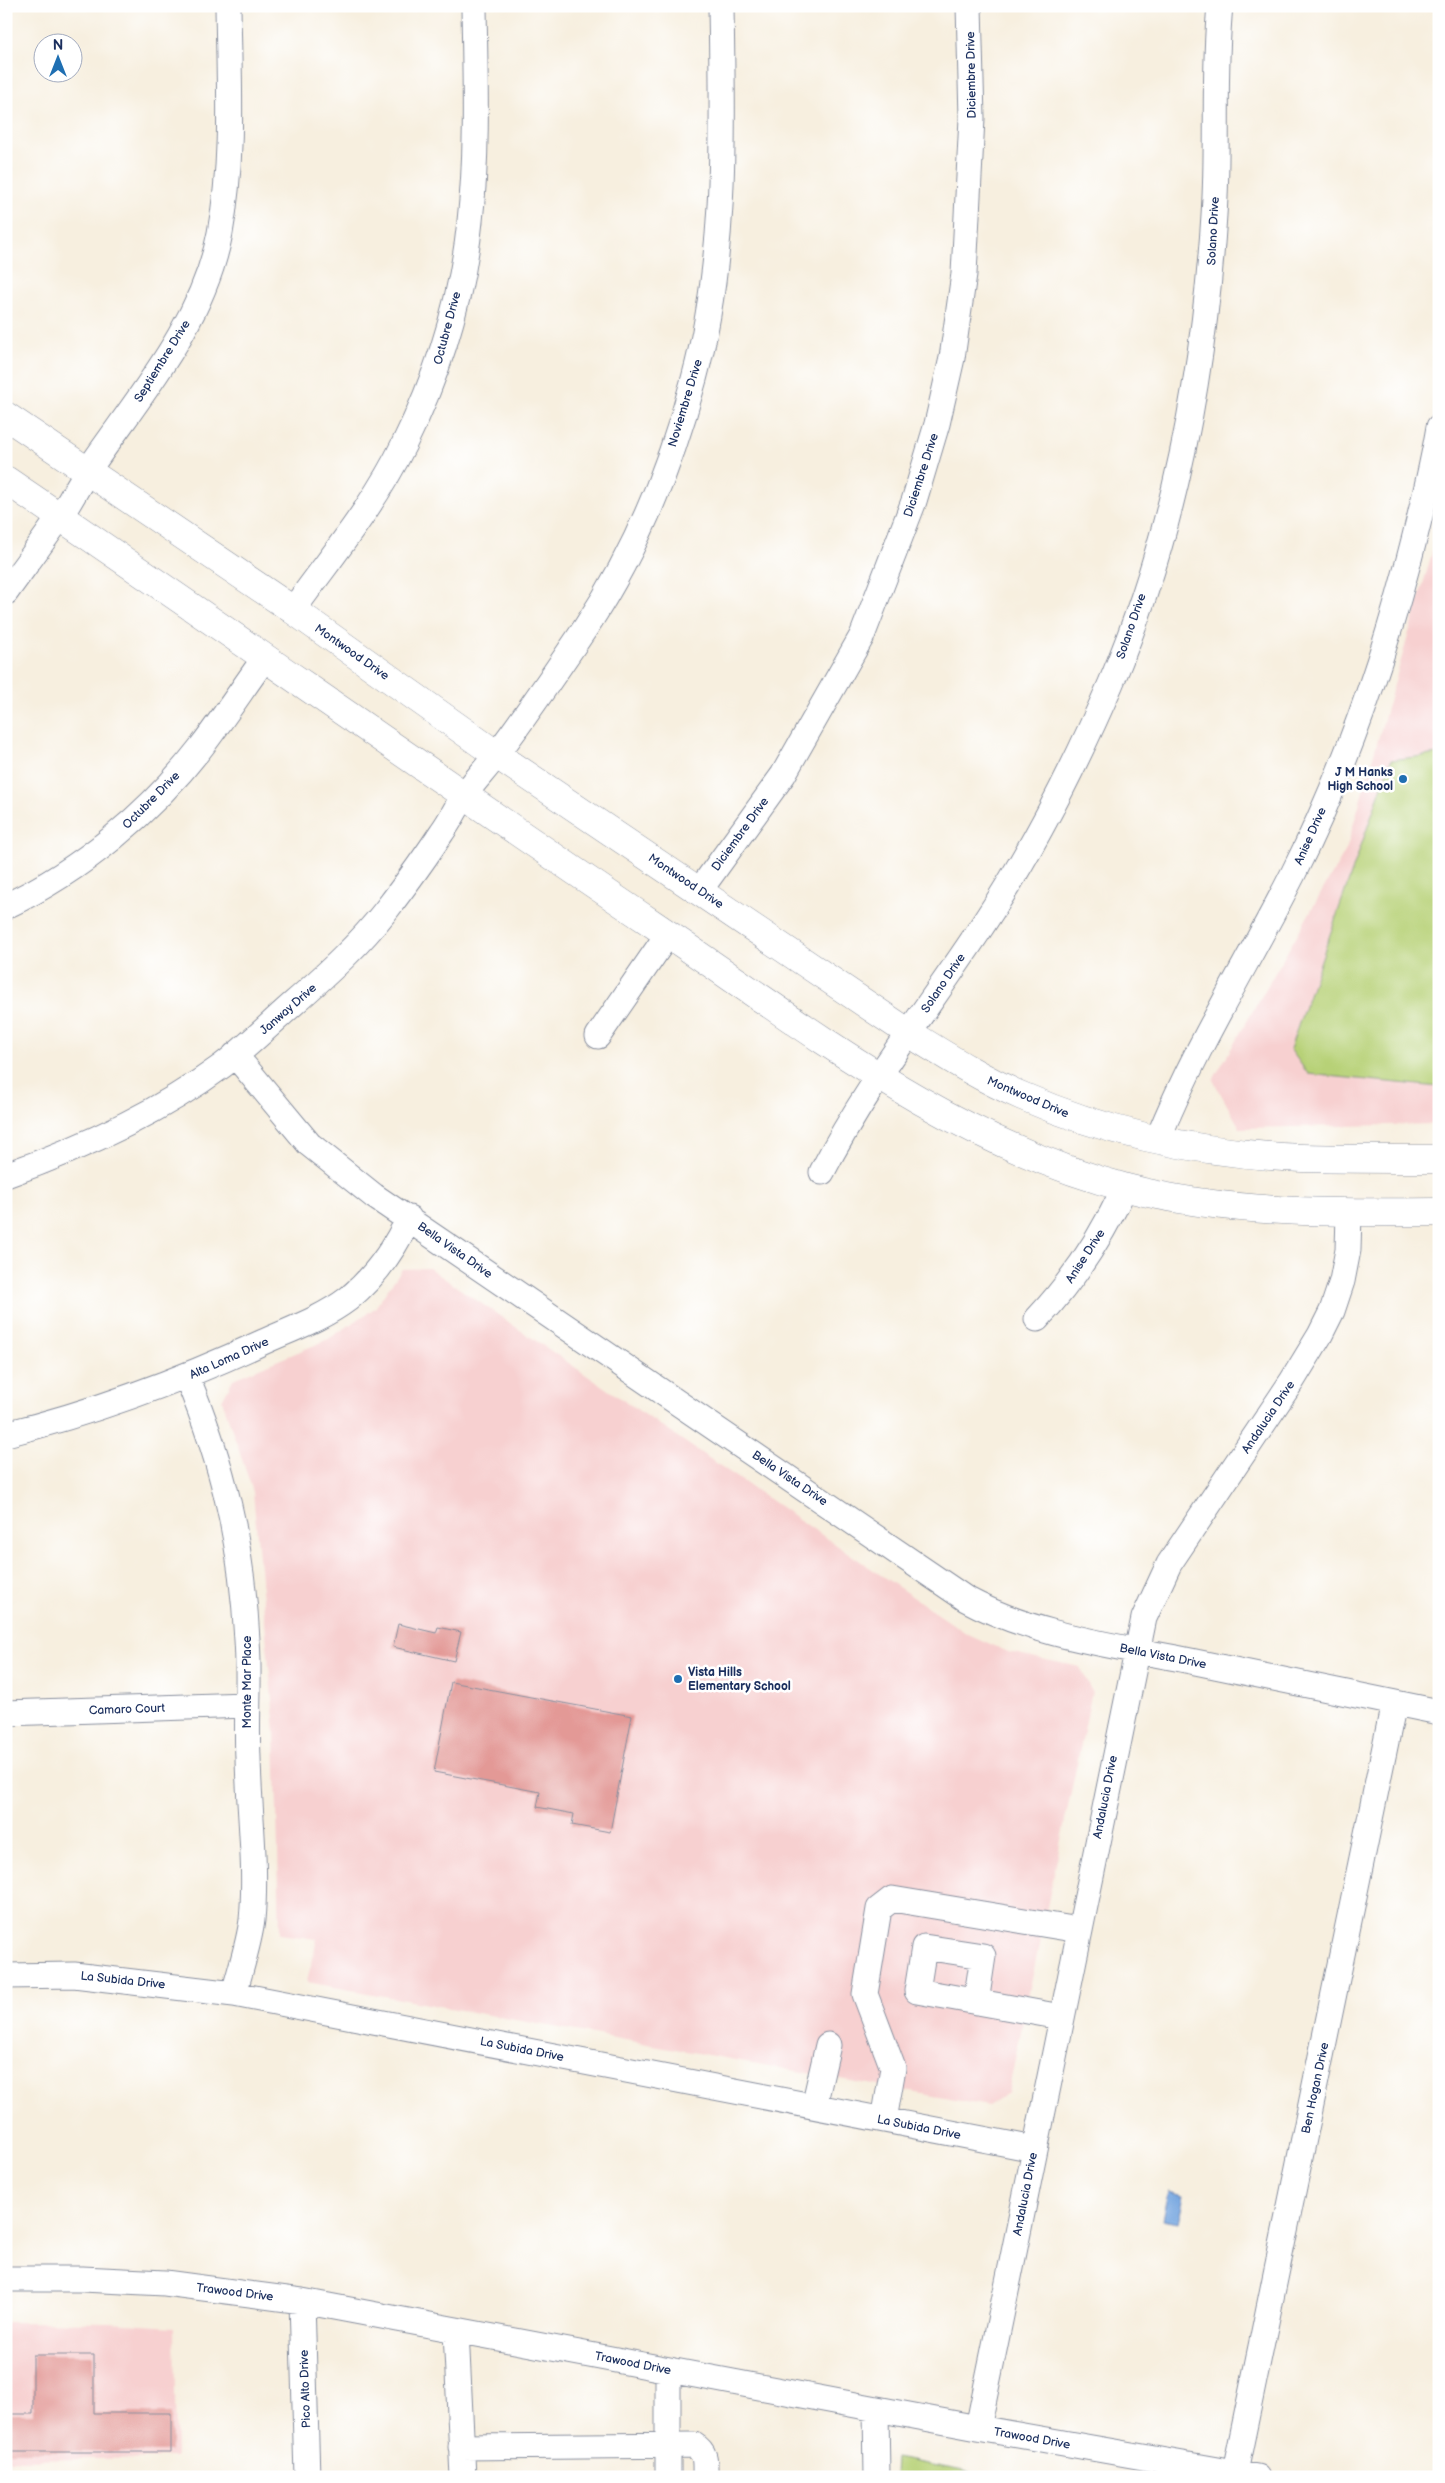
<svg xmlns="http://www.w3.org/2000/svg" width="1445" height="2483" font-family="'Balsamiq Sans',sans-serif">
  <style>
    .built { fill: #f7d0d0 }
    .green { fill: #b7d177; stroke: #69806a }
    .water { fill: #74a5df; stroke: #486a9e }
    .building { fill: #e39996 }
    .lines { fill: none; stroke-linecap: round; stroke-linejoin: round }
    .minor-casing { stroke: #898f9e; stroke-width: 27 }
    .major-casing { stroke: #898f9e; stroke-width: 29 }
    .minor { stroke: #fff; stroke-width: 25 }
    .major { stroke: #fff; stroke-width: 28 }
    .poi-dot { fill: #1f6fb2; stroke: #fff; stroke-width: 2 }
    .labels { text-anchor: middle; stroke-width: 5; stroke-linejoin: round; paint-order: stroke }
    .street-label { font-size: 12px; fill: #1b2f5e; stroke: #fff }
    .poi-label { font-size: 12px; font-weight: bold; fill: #1b2f5e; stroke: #fff; text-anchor: end }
  </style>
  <rect width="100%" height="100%" fill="#fff"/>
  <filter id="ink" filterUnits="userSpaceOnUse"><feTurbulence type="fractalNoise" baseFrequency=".02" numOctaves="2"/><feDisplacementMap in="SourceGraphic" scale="10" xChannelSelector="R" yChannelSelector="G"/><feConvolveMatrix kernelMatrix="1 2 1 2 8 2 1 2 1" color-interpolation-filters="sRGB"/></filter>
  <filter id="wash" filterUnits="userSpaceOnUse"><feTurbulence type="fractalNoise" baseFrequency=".0096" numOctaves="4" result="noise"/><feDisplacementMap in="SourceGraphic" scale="20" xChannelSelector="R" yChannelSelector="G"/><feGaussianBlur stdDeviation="1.12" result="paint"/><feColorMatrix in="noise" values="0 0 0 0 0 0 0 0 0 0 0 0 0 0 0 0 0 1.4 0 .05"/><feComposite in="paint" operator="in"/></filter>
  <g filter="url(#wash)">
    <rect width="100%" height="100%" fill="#f7efdf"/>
    <path class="built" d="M 1439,529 L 1439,1124 L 1240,1128 L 1213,1080 L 1346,850 Z
      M 429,1268 L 966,1633 L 1008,1652 L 1080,1667 L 1092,1692 L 1008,2093 L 988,2106 L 307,1982 L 317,1939 L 280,1934 L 275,1731 L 253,1492 L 222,1400 L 233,1379 L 327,1340 L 375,1308 L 402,1269 Z
      M 6,2322 L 110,2323 L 174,2327 L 176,2458 L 6,2460 Z"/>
    <path class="green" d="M 1439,754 L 1439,1087 L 1308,1074 L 1290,1049 L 1391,760 Z
      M 895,2458 L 995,2477 L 894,2477 Z"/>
    <path class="water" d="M 1169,2191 L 1184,2195 L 1178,2223 L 1163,2220 Z"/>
    <g id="blocks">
      <path class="building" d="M 398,1624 L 436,1633 L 438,1627 L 461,1632 L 454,1661 L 393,1647 Z
        M 451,1682 L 632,1716 L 610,1832 L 572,1825 L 574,1814 L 537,1807 L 540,1792 L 434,1772 Z
        M 33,2355 L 94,2355 L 94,2413 L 171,2413 L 171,2452 L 6,2452 L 6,2414 L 33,2414 Z"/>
    </g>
  </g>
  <g filter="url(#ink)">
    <use href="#blocks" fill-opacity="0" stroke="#898f9e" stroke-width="1"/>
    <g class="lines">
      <g class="minor-casing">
        <path id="minor" d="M 6,592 C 24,567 42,543 59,518 C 70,502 78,485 89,469 C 139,396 203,323 220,233 C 234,158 229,82 228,6
          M 293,610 C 331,557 375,504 404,444 C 438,375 462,298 470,221 C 478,150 475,77 474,6
          M 700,890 L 783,775 L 862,636 L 914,501 L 937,424 L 952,358 L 964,274 L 972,118 L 969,6
          M 6,906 C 82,870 151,812 202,746 C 224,717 243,688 264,659
          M 598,1036 L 668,934
          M 235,1055 L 309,1144 L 374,1196 L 966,1599 C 1031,1634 1104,1644 1176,1658 C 1263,1676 1351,1694 1439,1712
          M 1158,1139 C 1195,1047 1248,963 1293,874 C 1347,767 1386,652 1415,536 C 1424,500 1433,464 1439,427
          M 822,1172 C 867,1084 930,1006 984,923 C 1033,849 1076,764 1111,683 C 1174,535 1204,374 1214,215 C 1219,146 1213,75 1220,6
          M 6,1175 C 82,1148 157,1114 222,1066 C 247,1047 270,1024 294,1003 C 327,974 360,944 387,909 C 406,884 425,858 442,832 C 451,820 457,806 465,794 C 475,780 487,768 497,754 C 528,713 557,670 586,627 C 635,553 671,465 694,379 C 727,257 723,131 721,6
          M 1037,1319 C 1074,1280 1102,1236 1125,1187
          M 187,1377 C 224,1466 242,1544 247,1640 C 250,1679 246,1719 248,1758 C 249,1812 257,1866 252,1920 C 249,1944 240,1970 234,1994
          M 6,1434 C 95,1412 181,1380 263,1342 C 292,1329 323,1318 348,1299 C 375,1277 394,1250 409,1218
          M 6,1713 L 247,1705
          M 6,1976 L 74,1975 L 234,1994 L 1034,2149
          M 976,2002 L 983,1956 L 924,1947 L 917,1991 L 1061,2017
          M 814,2106 L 828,2045
          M 884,2120 L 893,2068 L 865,1994 L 879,1909 L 892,1899 L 1079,1930
          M 6,2279 L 82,2279 L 165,2283 L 302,2301 L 978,2428 L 1257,2477
          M 302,2301 L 307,2477
          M 456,2331 L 463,2477
          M 668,2370 L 668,2477
          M 876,2409 L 877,2477
          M 978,2428 L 1144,1618 L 1169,1564 L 1292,1381 L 1320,1335 L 1332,1311 L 1342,1281 L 1348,1250 L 1349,1213
          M 461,2447 L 694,2445 C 707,2453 705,2462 705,2477
          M 1234,2477 L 1394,1703"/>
      </g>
      <g class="major-casing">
        <path id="major" d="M 6,416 L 293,610 L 497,755 L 909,1033 C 946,1056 982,1079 1022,1096 C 1109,1134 1206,1154 1302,1158 C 1347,1159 1393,1159 1439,1159
          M 6,480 C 223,627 436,778 653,924 C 802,1024 950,1142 1127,1188 C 1228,1214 1335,1213 1439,1212"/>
      </g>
      <use href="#minor" class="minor"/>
      <use href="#major" class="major"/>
    </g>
  </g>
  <g class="poi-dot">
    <circle cx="1403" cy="779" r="5"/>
    <circle cx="678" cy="1679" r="5"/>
  </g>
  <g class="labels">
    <g class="street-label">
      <text transform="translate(971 75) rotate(-91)" y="4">Diciembre Drive</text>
      <text transform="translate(1213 231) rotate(-87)" y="4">Solano Drive</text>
      <text transform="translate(447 328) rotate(-75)" y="4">Octubre Drive</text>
      <text transform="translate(162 361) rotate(-58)" y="4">Septiembre Drive</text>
      <text transform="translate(685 403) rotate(-73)" y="4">Noviembre Drive</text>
      <text transform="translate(921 475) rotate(-72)" y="4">Diciembre Drive</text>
      <text transform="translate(1131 626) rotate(-71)" y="4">Solano Drive</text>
      <text transform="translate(352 652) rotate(35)" y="4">Montwood Drive</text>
      <text transform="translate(151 800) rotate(-45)" y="4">Octubre Drive</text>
      <text transform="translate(740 834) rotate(-54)" y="4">Diciembre Drive</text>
      <text transform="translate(1310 836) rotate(-66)" y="4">Anise Drive</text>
      <text transform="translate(686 881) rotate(34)" y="4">Montwood Drive</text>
      <text transform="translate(943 983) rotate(-56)" y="4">Solano Drive</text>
      <text transform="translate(288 1009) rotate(-41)" y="4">Janway Drive</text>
      <text transform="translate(1028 1097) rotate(23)" y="4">Montwood Drive</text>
      <text transform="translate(455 1250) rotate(35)" y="4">Bella Vista Drive</text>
      <text transform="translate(1085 1256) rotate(-57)" y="4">Anise Drive</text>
      <text transform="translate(229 1358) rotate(-24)" y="4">Alta Loma Drive</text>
      <text transform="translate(1268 1417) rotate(-56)" y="4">Andalucia Drive</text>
      <text transform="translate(790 1478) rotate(34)" y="4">Bella Vista Drive</text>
      <text transform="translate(1163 1656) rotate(11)" y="4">Bella Vista Drive</text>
      <text transform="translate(247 1682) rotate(-90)" y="4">Monte Mar Place</text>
      <text transform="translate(127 1709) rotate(-2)" y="4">Camaro Court</text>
      <text transform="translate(1105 1797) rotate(-79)" y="4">Andalucia Drive</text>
      <text transform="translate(123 1980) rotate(6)" y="4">La Subida Drive</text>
      <text transform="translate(522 2049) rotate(11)" y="4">La Subida Drive</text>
      <text transform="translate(1315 2088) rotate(-78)" y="4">Ben Hogan Drive</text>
      <text transform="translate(919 2127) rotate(11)" y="4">La Subida Drive</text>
      <text transform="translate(1025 2194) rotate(-79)" y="4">Andalucia Drive</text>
      <text transform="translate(235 2292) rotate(7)" y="4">Trawood Drive</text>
      <text transform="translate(633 2363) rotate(11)" y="4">Trawood Drive</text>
      <text transform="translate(305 2389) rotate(-92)" y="4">Pico Alto Drive</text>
      <text transform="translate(1032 2438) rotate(10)" y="4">Trawood Drive</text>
    </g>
    <g class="poi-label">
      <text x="1393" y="776">J M Hanks<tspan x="1393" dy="14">High School</tspan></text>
      <text x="688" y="1676" text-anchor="start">Vista Hills<tspan x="688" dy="14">Elementary School</tspan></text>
    </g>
  </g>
  <rect width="1445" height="2483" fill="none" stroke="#fff" stroke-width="25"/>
  <g transform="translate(58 58)"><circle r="24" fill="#ffffff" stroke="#a4acbf"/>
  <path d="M0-4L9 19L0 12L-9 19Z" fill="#1f6fb2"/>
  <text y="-8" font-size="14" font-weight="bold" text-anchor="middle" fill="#1b2f5e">N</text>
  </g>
</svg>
